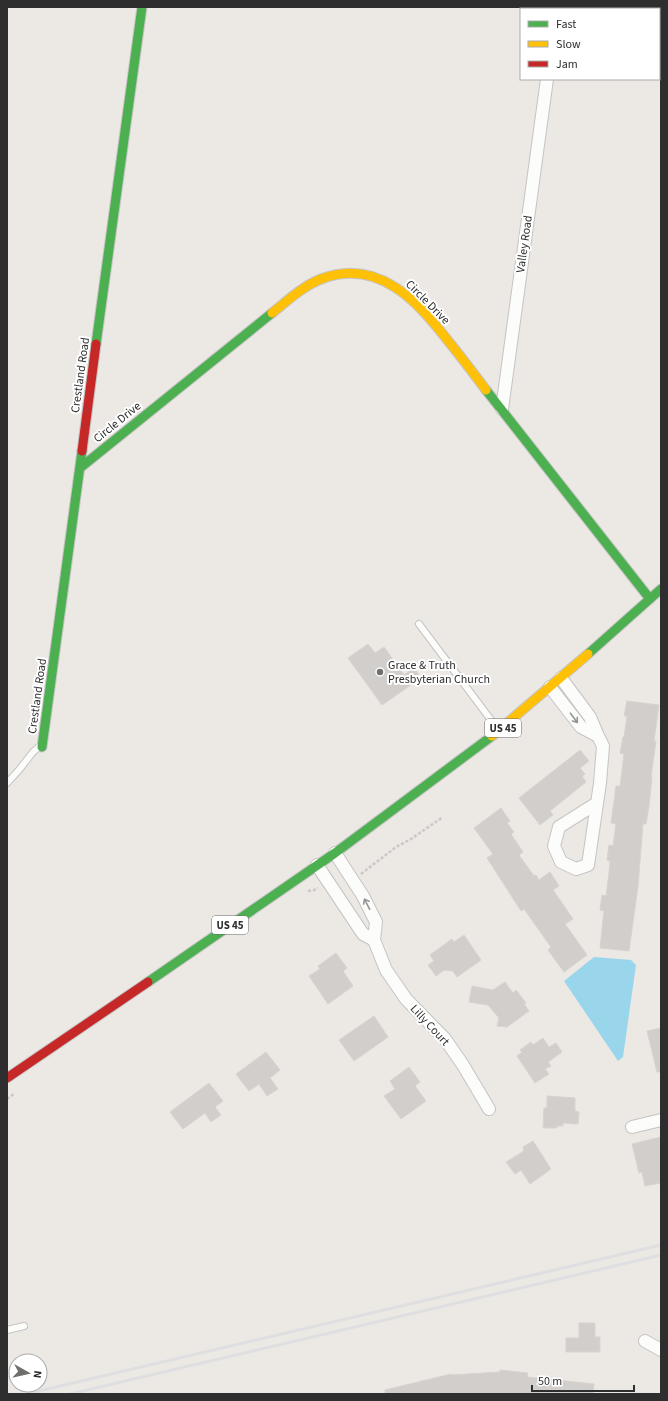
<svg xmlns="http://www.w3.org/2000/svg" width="668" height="1401" font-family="'Source Sans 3',sans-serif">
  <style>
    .water { fill: #99d6ec }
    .building { fill: #d1cecb; stroke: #d7d4d0 }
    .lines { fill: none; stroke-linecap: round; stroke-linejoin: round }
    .lane-casing { stroke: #c5c4c5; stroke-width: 8 }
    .street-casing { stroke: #c5c4c5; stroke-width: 14 }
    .fast-casing { stroke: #c5c4c5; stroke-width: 11 }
    .slow-casing { stroke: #c5c4c5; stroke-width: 11 }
    .jam-casing { stroke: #c5c4c5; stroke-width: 11 }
    .path { stroke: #c9c9c8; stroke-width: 2.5; stroke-dasharray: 3 2; stroke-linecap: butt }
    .lane { stroke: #fcfcfb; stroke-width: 6 }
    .street { stroke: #fcfcfb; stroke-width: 12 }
    .fast { stroke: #4caf50; stroke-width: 9 }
    .slow { stroke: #ffc107; stroke-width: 9 }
    .jam { stroke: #c62828; stroke-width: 9 }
    .rail { stroke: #dfdfe1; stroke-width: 3 }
    .oneway { stroke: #959594 }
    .poi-dot { fill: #706f6e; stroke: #fff; stroke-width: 1.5 }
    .labels { text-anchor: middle; stroke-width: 4; stroke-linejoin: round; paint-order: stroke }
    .shield { fill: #fff; stroke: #6d6d6d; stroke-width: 1 }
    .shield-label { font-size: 11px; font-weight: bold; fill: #2e2e2e }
    .street-label { font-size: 12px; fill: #2e2e2e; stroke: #fff }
    .poi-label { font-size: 12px; fill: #2e2e2e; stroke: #fff; text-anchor: start }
  </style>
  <rect width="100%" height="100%" fill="#ece8e4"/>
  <path class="water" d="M 594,957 L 631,960 L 636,965 L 623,1057 L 618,1061 L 564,981 Z"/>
  <path class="building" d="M 368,644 L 375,653 L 384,647 L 404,675 L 414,668 L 421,678 L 382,705 L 348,658 Z
    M 627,701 L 659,705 L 654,741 L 656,741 L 651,777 L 652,777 L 649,806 L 646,824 L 643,824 L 638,886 L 629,951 L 600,948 L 604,911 L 600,910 L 602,895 L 606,896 L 609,873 L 610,861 L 607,860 L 609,845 L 613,846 L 616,824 L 611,823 L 616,786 L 620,786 L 624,754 L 620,753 L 623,737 L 624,737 L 627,716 L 624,716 Z
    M 580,750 L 589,761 L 580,768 L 585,774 L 582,776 L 586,782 L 550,811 L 553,815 L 540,825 L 519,798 Z
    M 501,808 L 510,821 L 507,823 L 514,832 L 511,834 L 523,852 L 519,855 L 534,876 L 536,875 L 539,880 L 550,872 L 559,886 L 553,890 L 573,919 L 565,924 L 587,955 L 564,972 L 548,950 L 551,947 L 524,909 L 521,911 L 487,858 L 493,854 L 474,828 Z
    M 464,935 L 481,960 L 457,977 L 453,971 L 444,970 L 436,976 L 428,965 L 434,961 L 430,955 L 452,939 L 454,942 Z
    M 336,953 L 347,968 L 343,971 L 353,986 L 328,1004 L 309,976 L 320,969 L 318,966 Z
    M 505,982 L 513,993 L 516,990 L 526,1003 L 524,1004 L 529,1011 L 507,1027 L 497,1026 L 499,1018 L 488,1005 L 469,1002 L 472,986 L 493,990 Z
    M 374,1016 L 388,1037 L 354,1061 L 339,1040 Z
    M 661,1028 L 661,1072 L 657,1072 L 647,1031 Z
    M 543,1038 L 549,1047 L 556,1043 L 562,1052 L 548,1062 L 551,1066 L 545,1069 L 549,1074 L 535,1083 L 517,1056 L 522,1052 L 520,1050 L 531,1042 L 533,1045 Z
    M 266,1052 L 280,1070 L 270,1078 L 278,1089 L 267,1096 L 259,1084 L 249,1091 L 236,1074 Z
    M 409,1067 L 420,1082 L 415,1086 L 426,1101 L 401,1119 L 384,1096 L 395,1089 L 390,1081 Z
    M 209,1083 L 223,1101 L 215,1107 L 221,1115 L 211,1122 L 205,1113 L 183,1129 L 170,1112 Z
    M 547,1096 L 575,1098 L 575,1111 L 579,1112 L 578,1124 L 563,1123 L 563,1126 L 557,1126 L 557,1128 L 543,1128 L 544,1108 L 547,1108 Z
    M 661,1137 L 661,1183 L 645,1186 L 642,1172 L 639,1173 L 632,1144 Z
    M 533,1141 L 551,1169 L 530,1184 L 521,1170 L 515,1174 L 506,1162 L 524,1151 L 523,1147 Z
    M 579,1323 L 595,1323 L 595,1337 L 600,1337 L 600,1352 L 566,1352 L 566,1338 L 579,1338 Z
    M 500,1370 L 528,1373 L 527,1377 L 594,1384 L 593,1394 L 385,1394 L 385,1390 L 451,1374 L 451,1375 L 500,1372 Z"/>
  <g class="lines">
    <g class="lane-casing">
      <path id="lane" d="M 419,624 L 497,728
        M 7,783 L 19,770 L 33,752 L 40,746
        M 7,1330 L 24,1326"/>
    </g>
    <g class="street-casing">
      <path id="street" d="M 556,9 L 556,7
        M 502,409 L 547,79
        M 550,687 L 581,727 L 598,736 L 590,717 L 561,678
        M 597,803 L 559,827 L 554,846 L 561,862 L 576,869 L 588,865 L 600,783 L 603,746 L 598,736
        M 335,853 L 363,896 L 376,922 L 374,940 L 386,970 L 406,999 L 445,1039 L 463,1065 L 489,1109
        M 317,865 L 363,934 L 374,940
        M 632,1127 L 661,1120
        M 645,1341 L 661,1350"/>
    </g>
    <g class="fast-casing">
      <path id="fast" d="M 96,344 L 142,7
        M 486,390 L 650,599
        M 80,468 L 272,313
        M 588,654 L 661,589
        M 42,747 L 82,451
        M 148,982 L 335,853 L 492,736"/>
    </g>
    <g class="slow-casing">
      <path id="slow" d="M 272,313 C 287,301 303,286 321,279 C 379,257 418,302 449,342 C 462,358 474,374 486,390
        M 492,736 L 588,654"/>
    </g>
    <g class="jam-casing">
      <path id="jam" d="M 82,451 L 96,344
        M 7,1078 L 148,982"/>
    </g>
    <path class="path" d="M 361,874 L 396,847 L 411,839 L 443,817
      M 308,891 L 314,890 L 318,888
      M 7,1099 L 15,1093"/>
    <use href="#lane" class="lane"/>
    <use href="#street" class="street"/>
    <use href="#fast" class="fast"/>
    <use href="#slow" class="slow"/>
    <use href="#jam" class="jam"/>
    <path class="rail" d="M 26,1394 L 661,1245
      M 70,1394 L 661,1255"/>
  </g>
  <defs><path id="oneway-shaft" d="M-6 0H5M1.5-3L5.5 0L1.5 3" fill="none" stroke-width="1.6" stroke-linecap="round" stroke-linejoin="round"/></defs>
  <g class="oneway">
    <use href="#oneway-shaft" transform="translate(574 718) rotate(53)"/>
    <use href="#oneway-shaft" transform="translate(367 904) rotate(-117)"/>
  </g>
  <circle class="poi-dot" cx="380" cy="672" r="4"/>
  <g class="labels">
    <g class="shield">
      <rect x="485" y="719" width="36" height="18" rx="3"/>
      <rect x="212" y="916" width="36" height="18" rx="3"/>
    </g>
    <g class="shield-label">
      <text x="503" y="732">US 45</text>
      <text x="230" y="929">US 45</text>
    </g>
    <g class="street-label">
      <text transform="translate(524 244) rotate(-82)" y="4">Valley Road</text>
      <text transform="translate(428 302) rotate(45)" y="4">Circle Drive</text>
      <text transform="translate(80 375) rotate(-82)" y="4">Crestland Road</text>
      <text transform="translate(117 422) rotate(-39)" y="4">Circle Drive</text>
      <text transform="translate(37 696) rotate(-82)" y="4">Crestland Road</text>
      <text transform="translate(430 1025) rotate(47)" y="4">Lilly Court</text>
    </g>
    <g class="poi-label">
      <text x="388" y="669">Grace &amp; Truth<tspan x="388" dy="14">Presbyterian Church</tspan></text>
    </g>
  </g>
  <rect width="668" height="1401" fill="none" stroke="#2e2e2e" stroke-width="16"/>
  <rect x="520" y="8" width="140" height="72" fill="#ffffff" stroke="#ababab"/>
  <rect x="528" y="21" width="20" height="6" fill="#4caf50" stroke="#ababab"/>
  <text x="556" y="28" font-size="12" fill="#2e2e2e">Fast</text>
  <rect x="528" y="41" width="20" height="6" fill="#ffc107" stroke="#ababab"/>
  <text x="556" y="48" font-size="12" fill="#2e2e2e">Slow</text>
  <rect x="528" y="61" width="20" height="6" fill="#c62828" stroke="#ababab"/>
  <text x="556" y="68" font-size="12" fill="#2e2e2e">Jam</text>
  <g transform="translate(28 1373) rotate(98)"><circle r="19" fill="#ffffff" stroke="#ababab"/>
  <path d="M0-3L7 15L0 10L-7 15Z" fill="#706f6e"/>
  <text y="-6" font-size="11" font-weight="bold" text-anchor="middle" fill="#2e2e2e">N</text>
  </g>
  <path d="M532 1385v6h102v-6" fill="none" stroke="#2e2e2e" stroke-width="2"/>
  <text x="538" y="1385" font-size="12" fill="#2e2e2e" stroke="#ffffff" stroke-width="3" paint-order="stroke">50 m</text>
</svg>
